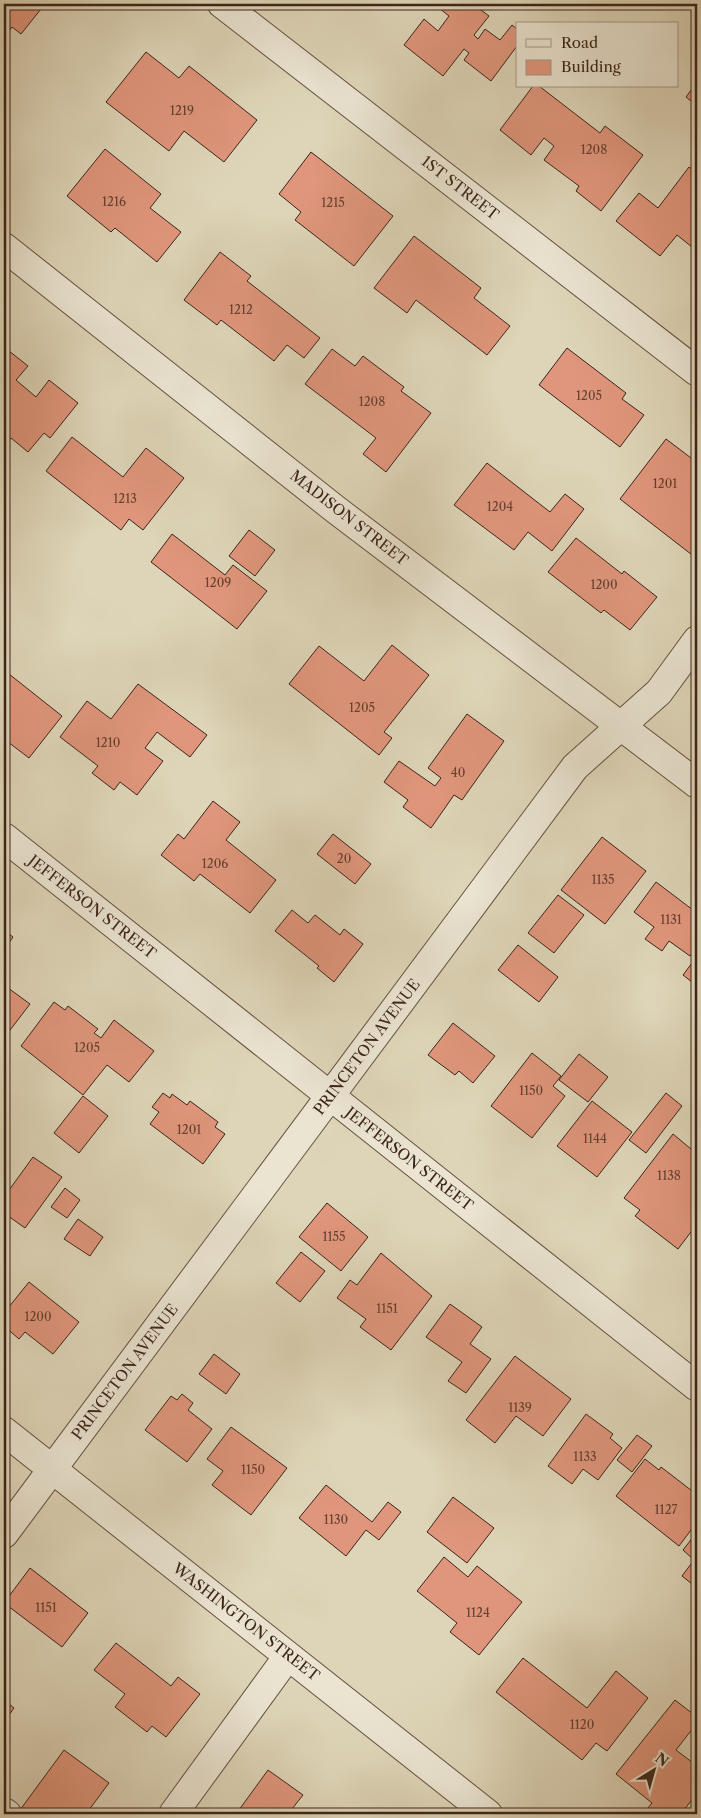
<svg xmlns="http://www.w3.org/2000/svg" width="701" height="1818" font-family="'Libre Caslon Text',serif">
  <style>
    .building { fill: #e0967c; stroke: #3c2519 }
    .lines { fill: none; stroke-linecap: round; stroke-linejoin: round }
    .minor-casing { stroke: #645141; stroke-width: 30 }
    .minor { stroke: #eae4d1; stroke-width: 28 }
    .labels { text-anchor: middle; stroke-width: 4; stroke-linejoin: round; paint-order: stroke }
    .number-label { font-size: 12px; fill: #654132 }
    .street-label { font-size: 15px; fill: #3c2519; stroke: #eae4d1 }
  </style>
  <rect width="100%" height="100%" fill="#ded5b8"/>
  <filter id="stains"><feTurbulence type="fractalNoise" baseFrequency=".004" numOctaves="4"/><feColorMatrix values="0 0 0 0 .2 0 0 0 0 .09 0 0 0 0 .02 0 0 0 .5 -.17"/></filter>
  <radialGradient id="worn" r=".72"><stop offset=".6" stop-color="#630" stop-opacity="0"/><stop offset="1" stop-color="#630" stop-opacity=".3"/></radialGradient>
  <path class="building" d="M 4,4 L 45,4 L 21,34 L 12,27 L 4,38 Z
    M 473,4 L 489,16 L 474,35 L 478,39 L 485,29 L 500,40 L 512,25 L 517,29 L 517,46 L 491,81 L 464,60 L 469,53 L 464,49 L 443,76 L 404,45 L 424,19 L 438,31 L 449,16 L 434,4 Z
    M 146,52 L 179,78 L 189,66 L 257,120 L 224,162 L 184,131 L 169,151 L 106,102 Z
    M 697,82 L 697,106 L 686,97 Z
    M 533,86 L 539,86 L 600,133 L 605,126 L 643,155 L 601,211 L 576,191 L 579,186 L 544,160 L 554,146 L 544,138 L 531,155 L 500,130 Z
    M 105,149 L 161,194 L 150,208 L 181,232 L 157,262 L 115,228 L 111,232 L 67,196 Z
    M 311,152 L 393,216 L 354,266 L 295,220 L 301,212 L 279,194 Z
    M 689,167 L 697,173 L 697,251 L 677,235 L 660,256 L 616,221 L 639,193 L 658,208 Z
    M 414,236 L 481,288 L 474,298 L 510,326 L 487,355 L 416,300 L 407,313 L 374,288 Z
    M 220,252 L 251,276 L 247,281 L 320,338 L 304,358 L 287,345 L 274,361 L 221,320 L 217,325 L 184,300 Z
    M 4,347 L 28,366 L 16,380 L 36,397 L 49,380 L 78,403 L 50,438 L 44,433 L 28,452 L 11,438 L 6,445 L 4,443 Z
    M 567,348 L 626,393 L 622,399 L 644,415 L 620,447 L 539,385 Z
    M 332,349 L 355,366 L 363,356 L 404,387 L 401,391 L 431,413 L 386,472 L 363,454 L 376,438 L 305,384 Z
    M 72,437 L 123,477 L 146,448 L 184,478 L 143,530 L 129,519 L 121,530 L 46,471 Z
    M 666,439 L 695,461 L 692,465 L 697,469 L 696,558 L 620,499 Z
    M 487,463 L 550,512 L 565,494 L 584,509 L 552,551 L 528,532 L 514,550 L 454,505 Z
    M 249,530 L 275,550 L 255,576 L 229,556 Z
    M 172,534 L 225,575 L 233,565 L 267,591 L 237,629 L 151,562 Z
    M 576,538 L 622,574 L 624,571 L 657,597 L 630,630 L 604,610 L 601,613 L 548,572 Z
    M 392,645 L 429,675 L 384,732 L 392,738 L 379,755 L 289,684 L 319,646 L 364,681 Z
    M 4,670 L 62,716 L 29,758 L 4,739 Z
    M 138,684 L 207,735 L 190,757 L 157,732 L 145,748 L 163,761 L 137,795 L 120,782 L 114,790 L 92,773 L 98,766 L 60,737 L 87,701 L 111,719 Z
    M 467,714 L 504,741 L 462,800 L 454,795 L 431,828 L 403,807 L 408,800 L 384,782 L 399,761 L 435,786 L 441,778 L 428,768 Z
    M 213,801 L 240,822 L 226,840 L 276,880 L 250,913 L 200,874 L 194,881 L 161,855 L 178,834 L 184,839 Z
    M 333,834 L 371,864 L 355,884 L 317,854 Z
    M 602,837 L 646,871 L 605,924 L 561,890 Z
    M 656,882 L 697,913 L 697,946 L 690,956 L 669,941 L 662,951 L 645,939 L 654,927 L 634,912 Z
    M 558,895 L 584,915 L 554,953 L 528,933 Z
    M 292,910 L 308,923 L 315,915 L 340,935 L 344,929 L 363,944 L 334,982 L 317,968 L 319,966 L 275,931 Z
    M 4,930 L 13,937 L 4,950 Z
    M 518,945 L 558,977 L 539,1002 L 498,970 Z
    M 695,959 L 697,961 L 697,986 L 683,975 Z
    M 4,985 L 30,1004 L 4,1038 Z
    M 54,1002 L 65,1010 L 68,1006 L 98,1029 L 94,1033 L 101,1038 L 114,1020 L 154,1051 L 129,1082 L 107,1065 L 83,1095 L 21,1046 Z
    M 453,1023 L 495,1056 L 473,1083 L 459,1071 L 455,1075 L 428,1055 Z
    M 532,1053 L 561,1076 L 553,1086 L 565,1096 L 532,1138 L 491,1106 Z
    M 579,1054 L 608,1077 L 588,1102 L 559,1080 Z
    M 163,1093 L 170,1098 L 172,1094 L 187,1105 L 190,1101 L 218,1122 L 215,1127 L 225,1134 L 203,1164 L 150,1124 L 159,1112 L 152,1107 Z
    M 666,1093 L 682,1106 L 646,1153 L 629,1140 Z
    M 83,1096 L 108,1116 L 79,1153 L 54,1133 Z
    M 592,1101 L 632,1132 L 597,1177 L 557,1146 Z
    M 673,1134 L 697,1154 L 697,1224 L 678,1249 L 635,1216 L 640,1210 L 624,1198 Z
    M 33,1157 L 62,1177 L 25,1228 L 4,1213 L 4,1197 Z
    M 65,1188 L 80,1200 L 67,1218 L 51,1207 Z
    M 327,1203 L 368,1237 L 341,1271 L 299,1237 Z
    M 78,1219 L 103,1237 L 90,1256 L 64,1239 Z
    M 301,1252 L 325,1271 L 300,1302 L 276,1283 Z
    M 381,1253 L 432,1296 L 391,1350 L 360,1327 L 366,1319 L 337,1298 L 350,1280 L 357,1285 Z
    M 29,1282 L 79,1322 L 53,1354 L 25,1332 L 19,1339 L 4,1326 L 4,1313 Z
    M 450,1304 L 482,1327 L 470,1344 L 491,1359 L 466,1393 L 448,1381 L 462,1362 L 426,1337 Z
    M 214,1354 L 240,1374 L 226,1394 L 199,1374 Z
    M 515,1356 L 571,1399 L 543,1436 L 516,1416 L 495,1443 L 466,1420 Z
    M 182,1394 L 193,1403 L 188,1410 L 212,1429 L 187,1462 L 145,1430 L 171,1396 L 177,1400 Z
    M 586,1414 L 613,1434 L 610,1438 L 622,1448 L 598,1480 L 583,1469 L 572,1484 L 548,1466 Z
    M 231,1427 L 287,1468 L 251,1515 L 212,1485 L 223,1471 L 207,1459 Z
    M 637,1435 L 652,1446 L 632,1472 L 617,1460 Z
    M 645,1459 L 659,1470 L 661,1467 L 696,1494 L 694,1496 L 697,1499 L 697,1522 L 679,1546 L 616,1496 Z
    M 326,1485 L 372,1522 L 388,1502 L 401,1512 L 379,1540 L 366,1530 L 346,1556 L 299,1518 Z
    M 453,1497 L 494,1528 L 467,1563 L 427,1532 Z
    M 697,1532 L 697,1588 L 682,1576 L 694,1560 L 683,1550 Z
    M 444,1557 L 468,1577 L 477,1566 L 522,1602 L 479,1655 L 450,1632 L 457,1623 L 417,1591 Z
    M 30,1568 L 88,1613 L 62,1647 L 4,1603 Z
    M 116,1643 L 171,1686 L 178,1677 L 200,1694 L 166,1737 L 152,1726 L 147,1732 L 115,1707 L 125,1694 L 94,1670 Z
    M 523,1658 L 587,1708 L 616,1671 L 648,1698 L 607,1751 L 596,1743 L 582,1760 L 496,1692 Z
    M 4,1700 L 14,1708 L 4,1722 Z
    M 675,1700 L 697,1717 L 697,1723 L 676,1750 L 697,1766 L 697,1793 L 681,1814 L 643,1814 L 652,1803 L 616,1774 Z
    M 64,1750 L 109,1783 L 86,1814 L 26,1814 L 20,1810 Z
    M 268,1770 L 303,1795 L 288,1814 L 236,1814 Z"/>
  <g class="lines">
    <g class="minor-casing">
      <path id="minor" d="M 222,4 L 697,372
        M 4,247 L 335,509 L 697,784
        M 4,837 L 697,1387
        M 4,1431 L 488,1814
        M 4,1534 L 575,767 L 659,692 L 697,640
        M 4,1812 L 7,1814
        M 173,1814 L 288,1656"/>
    </g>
    <use href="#minor" class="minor"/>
  </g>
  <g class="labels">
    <g class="number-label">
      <text x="182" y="115">1219</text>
      <text x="594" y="154">1208</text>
      <text x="114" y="206">1216</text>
      <text x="333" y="207">1215</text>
      <text x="241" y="314">1212</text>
      <text x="589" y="400">1205</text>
      <text x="372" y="406">1208</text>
      <text x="665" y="488">1201</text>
      <text x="125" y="503">1213</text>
      <text x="500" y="511">1204</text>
      <text x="218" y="587">1209</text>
      <text x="604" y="589">1200</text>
      <text x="362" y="712">1205</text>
      <text x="108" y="747">1210</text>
      <text x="458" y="777">40</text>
      <text x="344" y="863">20</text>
      <text x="215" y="868">1206</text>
      <text x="603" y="884">1135</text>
      <text x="671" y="924">1131</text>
      <text x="87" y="1052">1205</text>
      <text x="531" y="1095">1150</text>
      <text x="189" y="1134">1201</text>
      <text x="595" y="1143">1144</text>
      <text x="669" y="1180">1138</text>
      <text x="334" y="1241">1155</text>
      <text x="387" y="1313">1151</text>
      <text x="38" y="1321">1200</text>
      <text x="520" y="1412">1139</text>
      <text x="585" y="1461">1133</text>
      <text x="253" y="1474">1150</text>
      <text x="666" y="1514">1127</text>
      <text x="336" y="1524">1130</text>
      <text x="46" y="1612">1151</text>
      <text x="478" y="1617">1124</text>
      <text x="582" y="1729">1120</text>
    </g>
    <g class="street-label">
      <text transform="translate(460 188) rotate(38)" y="5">1ST STREET</text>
      <text transform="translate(349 518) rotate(38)" y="5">MADISON STREET</text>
      <text transform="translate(92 907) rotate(38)" y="5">JEFFERSON STREET</text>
      <text transform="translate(367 1047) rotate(-53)" y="5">PRINCETON AVENUE</text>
      <text transform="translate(409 1159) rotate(38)" y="5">JEFFERSON STREET</text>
      <text transform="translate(125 1372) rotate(-53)" y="5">PRINCETON AVENUE</text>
      <text transform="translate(246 1622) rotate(38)" y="5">WASHINGTON STREET</text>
    </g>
  </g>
  <rect width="701" height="1818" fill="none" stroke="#ded5b8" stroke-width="20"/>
  <rect x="5" y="5" width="691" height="1808" fill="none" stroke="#3c2519" stroke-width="2.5"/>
  <rect x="10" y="10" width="681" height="1798" fill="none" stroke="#3c2519"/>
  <rect x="516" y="22" width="162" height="65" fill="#eae4d1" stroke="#a49887"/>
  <rect x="526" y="39" width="25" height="8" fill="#eae4d1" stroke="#a49887"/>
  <text x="561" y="48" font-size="15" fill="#3c2519">Road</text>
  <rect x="526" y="60" width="25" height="15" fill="#e0967c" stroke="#a49887"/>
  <text x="561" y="72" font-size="15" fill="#3c2519">Building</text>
  <g transform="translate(654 1770) rotate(37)" stroke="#eae4d1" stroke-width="4" paint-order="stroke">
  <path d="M0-4L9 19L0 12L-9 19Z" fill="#3c2519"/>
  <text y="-8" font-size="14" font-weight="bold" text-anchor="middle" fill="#3c2519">N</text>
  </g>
  <rect width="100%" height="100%" filter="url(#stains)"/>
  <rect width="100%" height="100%" fill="url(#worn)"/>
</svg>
